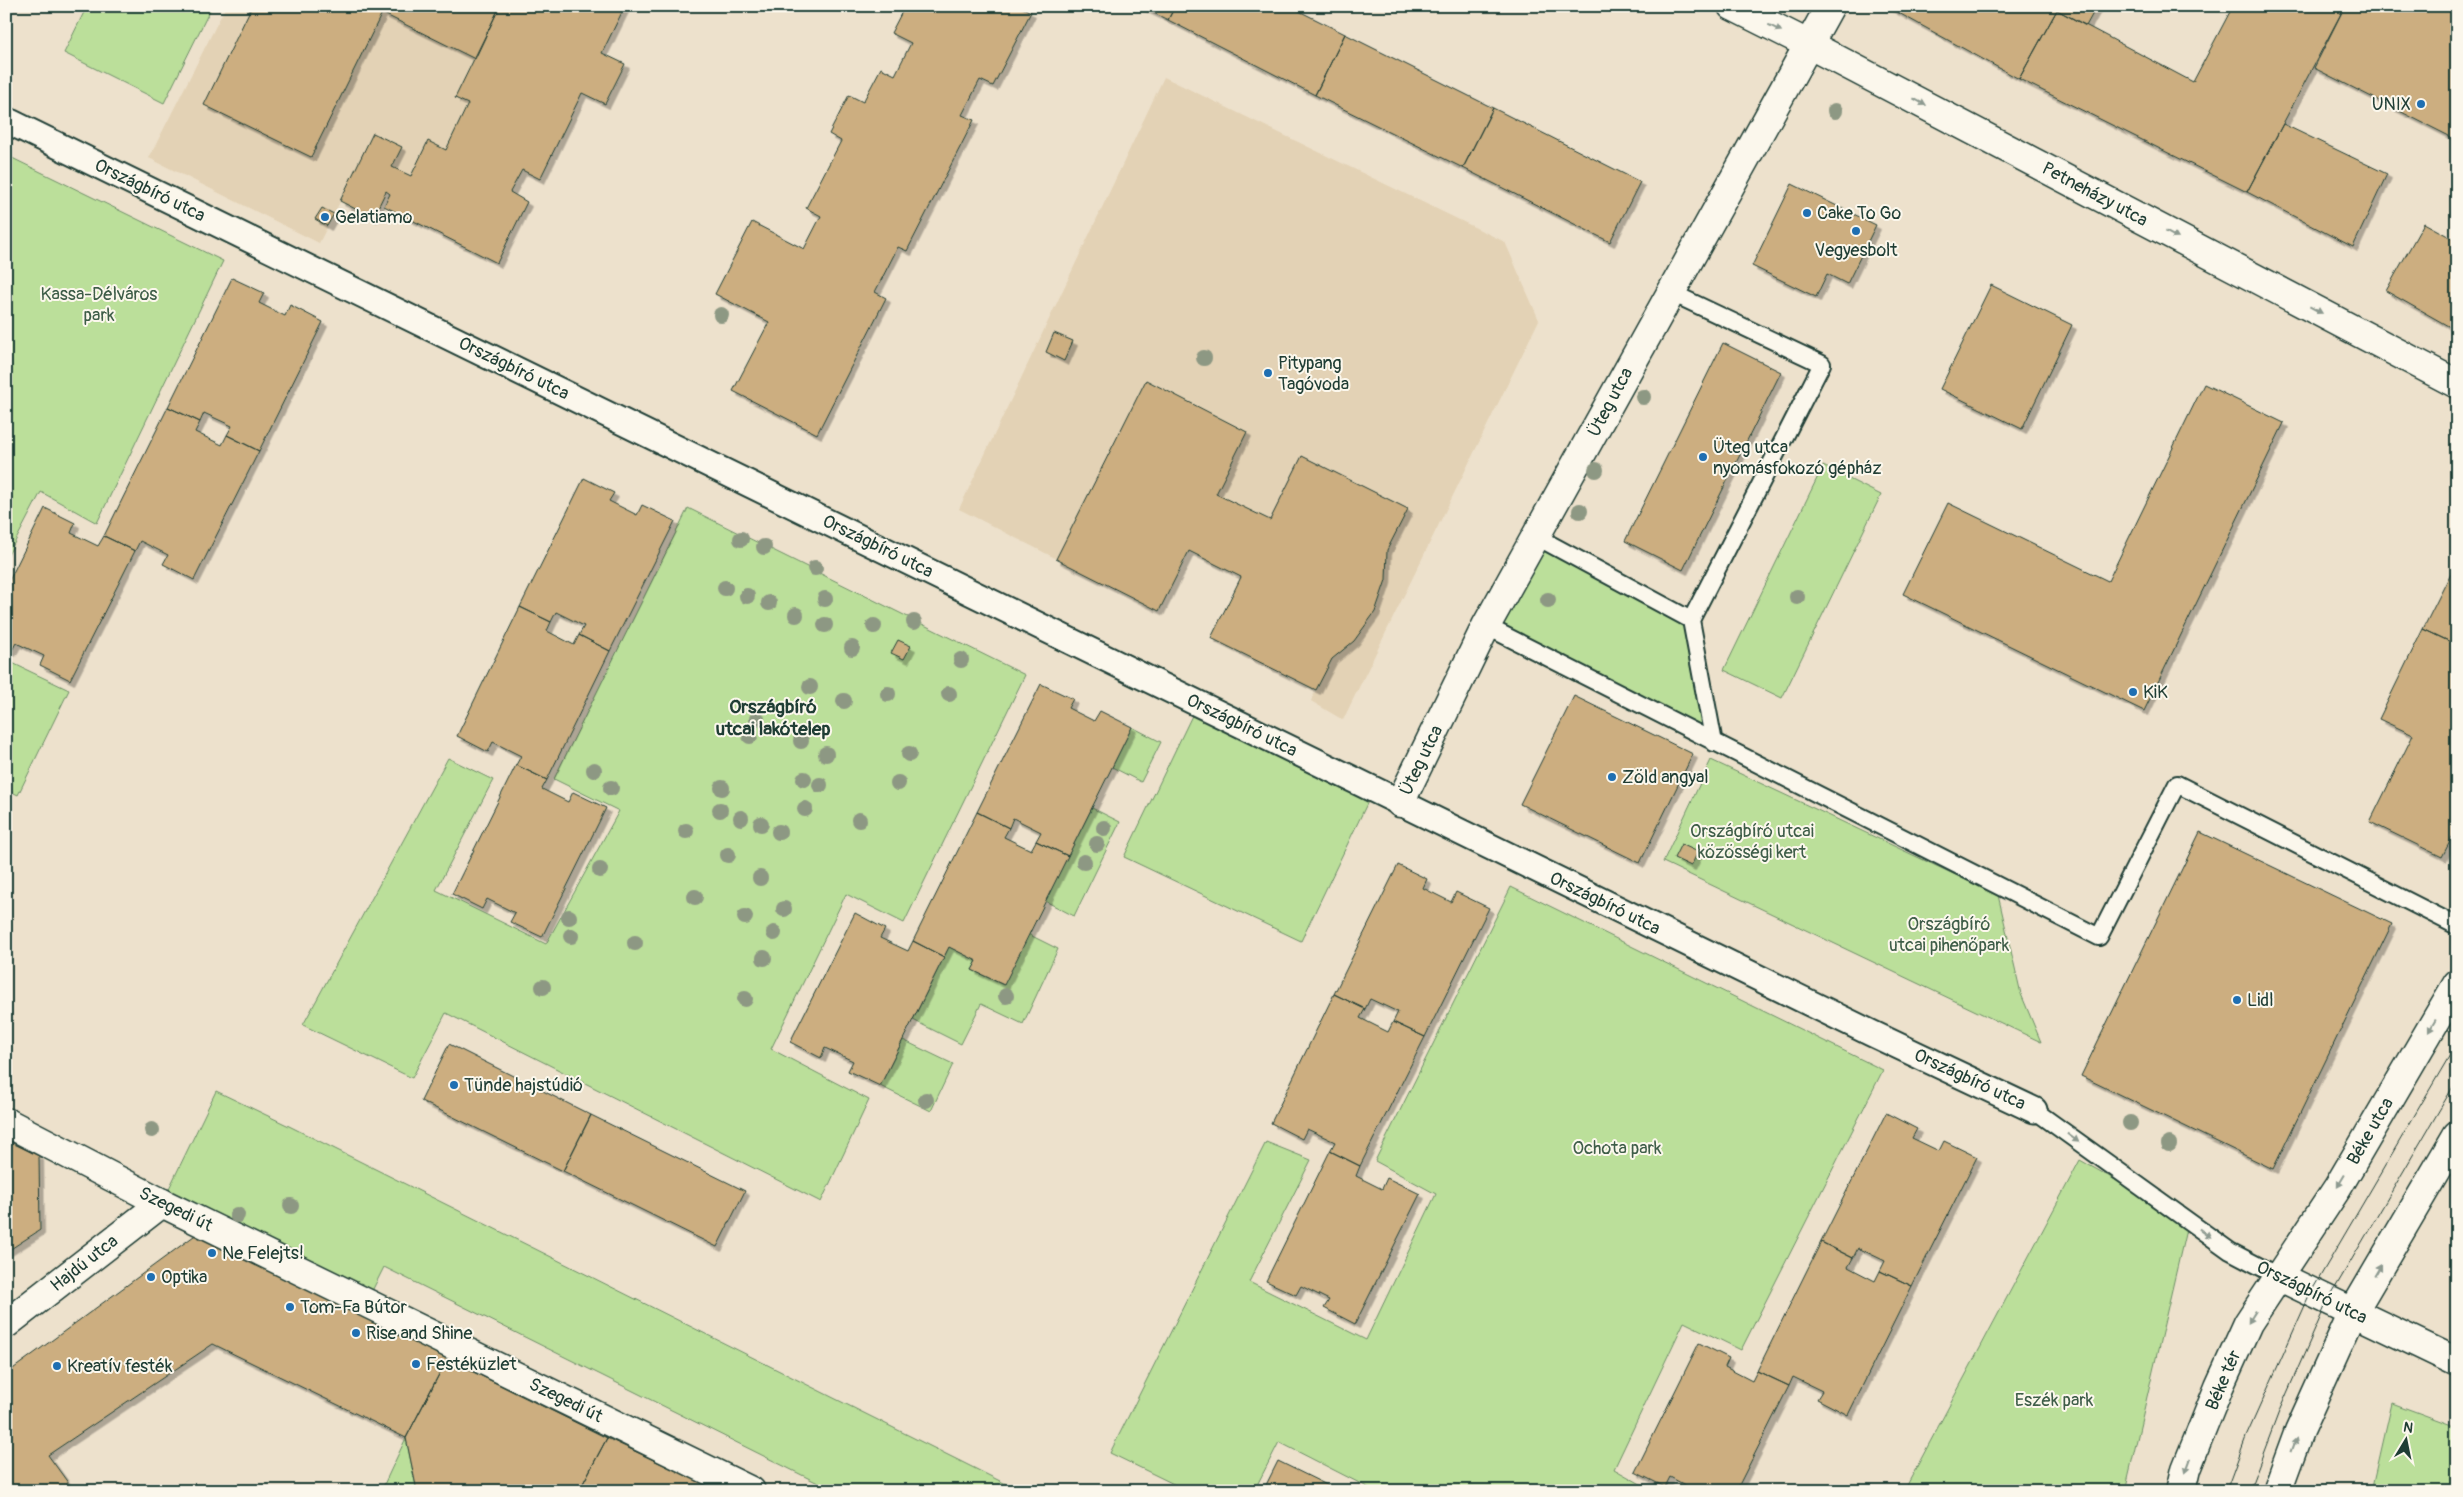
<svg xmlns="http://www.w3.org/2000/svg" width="2463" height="1497" font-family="Pangolin,sans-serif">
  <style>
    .built { fill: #e3d2b5 }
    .green { fill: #bbdf9a; stroke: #6d8e67 }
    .building { fill: #ccae80; stroke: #1f3d34; filter: url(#shadow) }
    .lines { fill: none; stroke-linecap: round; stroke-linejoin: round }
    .service-casing { stroke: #1f3d34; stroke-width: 20 }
    .pedestrian-casing { stroke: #1f3d34; stroke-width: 29 }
    .minor-casing { stroke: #1f3d34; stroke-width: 31 }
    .tertiary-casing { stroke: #1f3d34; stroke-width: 31 }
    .secondary-casing { stroke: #1f3d34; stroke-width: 31 }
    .service { stroke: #fbf7ec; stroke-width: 16 }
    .pedestrian { stroke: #fbf7ec; stroke-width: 25 }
    .minor { stroke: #fbf7ec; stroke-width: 28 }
    .tertiary { stroke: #fbf7ec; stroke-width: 28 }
    .secondary { stroke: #fbf7ec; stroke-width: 28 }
    .tram { stroke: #1f3d34; stroke-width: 1 }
    .tree { fill: #8d9883 }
    .oneway { fill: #8d9a90 }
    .poi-dot { fill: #1f6fb2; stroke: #fbf7ec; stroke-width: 2 }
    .labels { text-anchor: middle; stroke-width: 4; stroke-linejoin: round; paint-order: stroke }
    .poi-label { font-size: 18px; fill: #1f3d34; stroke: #fbf7ec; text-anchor: start }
    .street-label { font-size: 18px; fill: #1f3d34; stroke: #fbf7ec }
    .park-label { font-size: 18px; fill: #3e5d48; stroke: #fbf7ec }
    .neighbourhood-label { font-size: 19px; font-weight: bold; fill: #1f3d34; stroke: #fbf7ec }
  </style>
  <defs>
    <filter id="shadow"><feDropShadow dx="4.5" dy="4.5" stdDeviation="0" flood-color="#0004"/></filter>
  </defs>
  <rect width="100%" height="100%" fill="#ede1cc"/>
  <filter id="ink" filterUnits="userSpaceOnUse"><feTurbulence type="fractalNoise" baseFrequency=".02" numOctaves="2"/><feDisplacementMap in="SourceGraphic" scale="10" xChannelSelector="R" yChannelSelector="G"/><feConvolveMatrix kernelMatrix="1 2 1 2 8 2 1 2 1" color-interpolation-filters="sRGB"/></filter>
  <g filter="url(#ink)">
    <path class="built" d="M 226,6 L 625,6 L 602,53 L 625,64 L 605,104 L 582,93 L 540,179 L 521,170 L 510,192 L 527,202 L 497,263 L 384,206 L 390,194 L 387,192 L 373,218 L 340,202 L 319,243 L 149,158 Z
      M 1164,77 L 1505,242 L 1539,320 L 1343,720 L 1311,701 L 1316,690 L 1211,638 L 1241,577 L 1189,551 L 1159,611 L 959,509 Z"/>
    <path class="green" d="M 87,6 L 212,6 L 164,103 L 64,53 Z
      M 6,155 L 223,261 L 97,523 L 41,492 L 6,559 Z
      M 1823,466 L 1881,495 L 1782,698 L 1724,670 Z
      M 688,508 L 1025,675 L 904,923 L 846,894 L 771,1049 L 869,1100 L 821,1202 L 446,1013 L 412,1078 L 303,1025 L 448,758 L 493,780 L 436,890 L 546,944 L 619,811 L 554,779 Z
      M 1537,537 L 1691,620 L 1714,743 L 1486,626 Z
      M 6,660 L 69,690 L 18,795 L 6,789 Z
      M 1198,703 L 1374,789 L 1301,941 L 1124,857 Z
      M 1132,727 L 1161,742 L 1141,782 L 1112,767 Z
      M 1711,760 L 1998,895 L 2021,994 L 2041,1042 L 1663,862 Z
      M 1092,808 L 1120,822 L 1074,916 L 1045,901 Z
      M 1511,887 L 1883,1070 L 1741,1350 L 1684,1322 L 1614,1469 L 1653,1491 L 1375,1491 L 1279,1442 L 1254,1491 L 1188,1491 L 1110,1453 L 1266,1142 L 1311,1160 L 1249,1282 L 1366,1340 L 1436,1194 L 1375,1161 Z
      M 1028,934 L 1058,949 L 1023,1024 L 981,1004 L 961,1044 L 913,1020 L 949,947 L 977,961 L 972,970 L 1003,985 Z
      M 903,1040 L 953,1064 L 931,1111 L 880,1086 Z
      M 216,1091 L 287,1125 L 1020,1491 L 834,1491 L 384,1267 L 366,1303 L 162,1203 Z
      M 2080,1160 L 2188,1221 L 2125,1491 L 1904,1491 Z
      M 2392,1403 L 2457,1427 L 2457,1491 L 2372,1491 Z
      M 406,1438 L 417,1491 L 381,1491 Z"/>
    <path class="building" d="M 252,6 L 500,6 L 475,59 L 382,13 L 311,157 L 204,105 Z
      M 500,6 L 625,6 L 602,53 L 625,64 L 605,104 L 582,93 L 540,179 L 522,170 L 510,192 L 527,202 L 497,263 L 384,206 L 390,194 L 386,191 L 373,218 L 340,201 L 373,133 L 402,147 L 392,167 L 411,176 L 428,141 L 446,150 L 468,104 L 455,98 Z
      M 905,6 L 1019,6 L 1031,12 L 993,86 L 980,80 L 962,115 L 974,120 L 907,251 L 898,247 L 875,292 L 886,298 L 817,434 L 733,391 L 769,322 L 715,294 L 752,222 L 804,249 L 821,216 L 806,208 L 841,141 L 829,134 L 849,95 L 863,102 L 881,68 L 895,75 L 911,43 L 891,33 Z
      M 1139,6 L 1175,6 L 1168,20 Z
      M 1175,6 L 1289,6 L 1345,34 L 1315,95 L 1168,20 Z
      M 1886,6 L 2097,6 L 2086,26 L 2057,10 L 2019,79 Z
      M 2233,6 L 2345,6 L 2247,192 L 2019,79 L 2057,10 L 2193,82 Z
      M 2345,6 L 2457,6 L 2457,140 L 2314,68 Z
      M 1345,34 L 1493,108 L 1463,168 L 1315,95 Z
      M 1493,108 L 1640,182 L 1610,242 L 1463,168 Z
      M 2283,124 L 2387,174 L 2353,247 L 2247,192 Z
      M 1792,184 L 1876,225 L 1847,284 L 1827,274 L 1816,297 L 1752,266 Z
      M 322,208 L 334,214 L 327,226 L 315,219 Z
      M 2424,223 L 2457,241 L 2457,331 L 2386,291 Z
      M 232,278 L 264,293 L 259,303 L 285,316 L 290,305 L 323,322 L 259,451 L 227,435 L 232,426 L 204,413 L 200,422 L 168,407 Z
      M 1991,285 L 2072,325 L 2022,429 L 1940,389 Z
      M 1054,333 L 1073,341 L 1064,361 L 1046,352 Z
      M 1723,343 L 1781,372 L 1683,570 L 1625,541 Z
      M 1146,380 L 1247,432 L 1216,494 L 1270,520 L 1302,456 L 1408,509 L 1387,550 L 1386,580 L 1375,612 L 1354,641 L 1332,659 L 1316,690 L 1211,638 L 1241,577 L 1189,551 L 1159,611 L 1056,559 Z
      M 2204,384 L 2284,423 L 2144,711 L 1903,594 L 1948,503 L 2108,581 Z
      M 168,407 L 200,422 L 195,432 L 222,445 L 227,435 L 259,451 L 194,580 L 163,564 L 168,555 L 140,541 L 135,551 L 104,536 Z
      M 584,478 L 614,493 L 609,501 L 637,515 L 642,505 L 675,521 L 610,651 L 579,635 L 584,626 L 556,612 L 551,622 L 520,607 Z
      M 45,508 L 75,523 L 71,533 L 98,546 L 104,536 L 135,551 L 70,680 L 40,665 L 44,656 L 16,643 L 11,652 L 6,649 L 6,587 Z
      M 2457,561 L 2457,645 L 2423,629 Z
      M 520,607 L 551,622 L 547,631 L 574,645 L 579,635 L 610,651 L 547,780 L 516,765 L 521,756 L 493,742 L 488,752 L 457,736 Z
      M 2423,629 L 2457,645 L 2457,828 L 2442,857 L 2370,822 L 2413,735 L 2379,719 Z
      M 898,640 L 911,646 L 904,659 L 891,653 Z
      M 1041,684 L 1073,699 L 1068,708 L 1094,721 L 1100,711 L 1132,727 L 1068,856 L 1036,841 L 1041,832 L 1013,818 L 1009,828 L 977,812 Z
      M 1574,696 L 1693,754 L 1640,863 L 1520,804 Z
      M 516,765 L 547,780 L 542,789 L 568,802 L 573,792 L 606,808 L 542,937 L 510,922 L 515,913 L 487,899 L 482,909 L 452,894 Z
      M 977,812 L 1009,828 L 1004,837 L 1031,850 L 1036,841 L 1068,856 L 1004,985 L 972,970 L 977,961 L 949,947 L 944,957 L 913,941 Z
      M 2200,832 L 2392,924 L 2273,1169 L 2081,1076 Z
      M 1681,844 L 1698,852 L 1691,866 L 1674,858 Z
      M 1398,865 L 1427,879 L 1423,888 L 1451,902 L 1456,892 L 1489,908 L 1425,1037 L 1393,1022 L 1398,1012 L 1370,999 L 1365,1009 L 1334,994 Z
      M 855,913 L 885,929 L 880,938 L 908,951 L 913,941 L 944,957 L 880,1086 L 848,1071 L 853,1061 L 825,1048 L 821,1058 L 790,1042 Z
      M 1334,994 L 1365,1009 L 1360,1018 L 1388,1032 L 1393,1022 L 1425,1037 L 1360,1166 L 1330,1151 L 1335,1142 L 1307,1129 L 1302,1139 L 1271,1123 Z
      M 449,1044 L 591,1115 L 563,1171 L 421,1101 Z
      M 1886,1113 L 1917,1129 L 1912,1138 L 1939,1151 L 1944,1141 L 1977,1157 L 1912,1286 L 1880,1271 L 1885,1261 L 1858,1248 L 1853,1258 L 1821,1242 Z
      M 591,1115 L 745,1191 L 717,1247 L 563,1171 Z
      M 6,1140 L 39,1156 L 40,1230 L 6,1252 Z
      M 1330,1151 L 1360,1166 L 1356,1176 L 1382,1189 L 1387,1178 L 1420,1194 L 1355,1324 L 1324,1308 L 1329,1300 L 1301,1286 L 1296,1295 L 1266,1281 Z
      M 198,1233 L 447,1359 L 406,1438 L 213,1344 L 48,1455 L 74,1491 L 6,1491 L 6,1374 Z
      M 1821,1242 L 1853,1258 L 1848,1267 L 1875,1281 L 1880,1271 L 1912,1286 L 1848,1415 L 1817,1399 L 1822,1391 L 1793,1377 L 1789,1386 L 1757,1371 Z
      M 1699,1343 L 1729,1358 L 1725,1367 L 1752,1381 L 1757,1371 L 1789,1386 L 1736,1491 L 1696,1491 L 1670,1477 L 1665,1487 L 1635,1472 Z
      M 447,1359 L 607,1438 L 579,1491 L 417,1491 L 406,1438 Z
      M 607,1438 L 719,1491 L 579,1491 Z
      M 1278,1461 L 1339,1491 L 1263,1491 Z"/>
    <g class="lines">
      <g class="service-casing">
        <path id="service" d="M 1670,292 L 1822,364 L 1691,620 L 1714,743
          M 1537,537 L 1691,620
          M 1486,626 L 2099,937 L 2177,784 L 2457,926
          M 2034,1110 L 2230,1251 L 2278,1276"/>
      </g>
      <g class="pedestrian-casing">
        <path id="pedestrian" d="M 6,120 L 1871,1033 L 2034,1110"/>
      </g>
      <g class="minor-casing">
        <path id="minor" d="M 1732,6 L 1808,44 L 2457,384
          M 1400,803 L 1486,626 L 1830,6
          M 2278,1276 L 2457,1362
          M 6,1324 L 162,1203"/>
      </g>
      <g class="tertiary-casing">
        <path id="tertiary" d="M 6,1122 L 162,1203 L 751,1491"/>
      </g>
      <g class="secondary-casing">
        <path id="secondary" d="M 2181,1491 L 2186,1469 L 2219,1387 L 2248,1323 L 2338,1187 L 2457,984
          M 2277,1491 L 2299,1431 L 2353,1312 L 2457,1135"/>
      </g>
      <use href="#service" class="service"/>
      <use href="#pedestrian" class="pedestrian"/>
      <use href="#minor" class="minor"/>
      <use href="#tertiary" class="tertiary"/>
      <use href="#secondary" class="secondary"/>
      <path class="tram" d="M 2226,1491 L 2246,1437 L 2311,1292 L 2457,1043
        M 2249,1491 L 2280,1409 L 2328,1300 L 2457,1080"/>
    </g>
    <g class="tree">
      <circle cx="1835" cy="111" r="8"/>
      <circle cx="721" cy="315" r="8"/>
      <circle cx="1204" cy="358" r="8"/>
      <circle cx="1643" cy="397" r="8"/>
      <circle cx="1596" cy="470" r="8"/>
      <circle cx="1580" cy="511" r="8"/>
      <circle cx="741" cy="539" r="8"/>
      <circle cx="764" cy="547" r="8"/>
      <circle cx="815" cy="568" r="8"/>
      <circle cx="725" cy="588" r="8"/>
      <circle cx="747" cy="596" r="8"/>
      <circle cx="1797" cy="597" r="8"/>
      <circle cx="825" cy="599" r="8"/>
      <circle cx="1548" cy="600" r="8"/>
      <circle cx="769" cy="603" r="8"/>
      <circle cx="796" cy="615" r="8"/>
      <circle cx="914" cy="622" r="8"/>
      <circle cx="825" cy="625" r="8"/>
      <circle cx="874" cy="626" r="8"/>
      <circle cx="852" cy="648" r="8"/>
      <circle cx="961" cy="660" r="8"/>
      <circle cx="810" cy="687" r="8"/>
      <circle cx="888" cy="694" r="8"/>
      <circle cx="949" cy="694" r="8"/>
      <circle cx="844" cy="701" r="8"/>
      <circle cx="757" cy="719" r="8"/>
      <circle cx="750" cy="736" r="8"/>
      <circle cx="801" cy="741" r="8"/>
      <circle cx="826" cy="754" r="8"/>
      <circle cx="909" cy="754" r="8"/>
      <circle cx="594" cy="770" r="8"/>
      <circle cx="804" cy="779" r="8"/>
      <circle cx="898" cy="783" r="8"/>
      <circle cx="820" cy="785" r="8"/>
      <circle cx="611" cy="788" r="8"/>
      <circle cx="722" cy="788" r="8"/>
      <circle cx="805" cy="809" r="8"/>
      <circle cx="720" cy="810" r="8"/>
      <circle cx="741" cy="818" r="8"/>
      <circle cx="859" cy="820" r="8"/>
      <circle cx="761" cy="824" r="8"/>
      <circle cx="1104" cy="828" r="8"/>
      <circle cx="686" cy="831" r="8"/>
      <circle cx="779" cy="832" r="8"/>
      <circle cx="1097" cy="844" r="8"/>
      <circle cx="728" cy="855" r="8"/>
      <circle cx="1084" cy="862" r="8"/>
      <circle cx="600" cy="870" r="8"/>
      <circle cx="760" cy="878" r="8"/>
      <circle cx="695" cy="897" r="8"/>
      <circle cx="784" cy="909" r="8"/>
      <circle cx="569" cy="917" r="8"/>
      <circle cx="745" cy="917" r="8"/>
      <circle cx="774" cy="933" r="8"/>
      <circle cx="571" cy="936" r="8"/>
      <circle cx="635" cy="943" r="8"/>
      <circle cx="764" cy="958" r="8"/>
      <circle cx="543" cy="987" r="8"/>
      <circle cx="1006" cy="996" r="8"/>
      <circle cx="745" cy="999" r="8"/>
      <circle cx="926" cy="1100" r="8"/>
      <circle cx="2130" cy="1123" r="8"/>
      <circle cx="152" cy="1130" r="8"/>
      <circle cx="2169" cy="1144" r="8"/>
      <circle cx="291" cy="1206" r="8"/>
      <circle cx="237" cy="1215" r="8"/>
    </g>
    <defs><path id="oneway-solid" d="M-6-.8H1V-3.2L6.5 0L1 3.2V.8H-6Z" transform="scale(1.25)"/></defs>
    <g class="oneway">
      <use href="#oneway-solid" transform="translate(1775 28) rotate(26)"/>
      <use href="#oneway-solid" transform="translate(1920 102) rotate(28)"/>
      <use href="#oneway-solid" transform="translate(2172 235) rotate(28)"/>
      <use href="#oneway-solid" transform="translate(2316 310) rotate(28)"/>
      <use href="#oneway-solid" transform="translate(2432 1026) rotate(120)"/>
      <use href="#oneway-solid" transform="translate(2073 1138) rotate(36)"/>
      <use href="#oneway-solid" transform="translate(2341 1181) rotate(121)"/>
      <use href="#oneway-solid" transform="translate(2205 1233) rotate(36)"/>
      <use href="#oneway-solid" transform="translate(2378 1270) rotate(-60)"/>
      <use href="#oneway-solid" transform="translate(2252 1317) rotate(122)"/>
      <use href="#oneway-solid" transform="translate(2294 1445) rotate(-70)"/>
      <use href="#oneway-solid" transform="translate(2188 1466) rotate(110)"/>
    </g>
  </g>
  <g class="poi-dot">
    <circle cx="2421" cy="104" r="5"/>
    <circle cx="1807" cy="213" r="5"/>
    <circle cx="325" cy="217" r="5"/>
    <circle cx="1856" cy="231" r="5"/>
    <circle cx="1268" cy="373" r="5"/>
    <circle cx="1703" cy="457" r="5"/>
    <circle cx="2133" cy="692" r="5"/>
    <circle cx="1612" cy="777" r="5"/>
    <circle cx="2237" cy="1000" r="5"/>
    <circle cx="454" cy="1085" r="5"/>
    <circle cx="212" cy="1253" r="5"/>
    <circle cx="151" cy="1277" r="5"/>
    <circle cx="290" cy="1307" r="5"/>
    <circle cx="356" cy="1333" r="5"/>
    <circle cx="416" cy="1364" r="5"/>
    <circle cx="57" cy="1366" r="5"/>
  </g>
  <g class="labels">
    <g class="poi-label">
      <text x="2411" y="110" text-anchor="end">UNIX</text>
      <text x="1817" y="219">Cake To Go</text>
      <text x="335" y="223">Gelatiamo</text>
      <text x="1856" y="256" text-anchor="middle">Vegyesbolt</text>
      <text x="1278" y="369">Pitypang<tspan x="1278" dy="21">Tagóvoda</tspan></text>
      <text x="1713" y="453">Üteg utca<tspan x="1713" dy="21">nyomásfokozó gépház</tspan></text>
      <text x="2143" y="698">KiK</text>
      <text x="1622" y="783">Zöld angyal</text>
      <text x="2247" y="1006">Lidl</text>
      <text x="464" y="1091">Tünde hajstúdió</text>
      <text x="222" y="1259">Ne Felejts!</text>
      <text x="161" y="1283">Optika</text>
      <text x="300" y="1313">Tom-Fa Bútor</text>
      <text x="366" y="1339">Rise and Shine</text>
      <text x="426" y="1370">Festéküzlet</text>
      <text x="67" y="1372">Kreatív festék</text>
    </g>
    <g class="street-label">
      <text transform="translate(150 190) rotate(26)" y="6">Országbíró utca</text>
      <text transform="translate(2095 194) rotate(28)" y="6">Petneházy utca</text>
      <text transform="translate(514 368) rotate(26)" y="6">Országbíró utca</text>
      <text transform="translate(1610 402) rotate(-62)" y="6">Üteg utca</text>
      <text transform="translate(878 546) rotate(26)" y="6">Országbíró utca</text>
      <text transform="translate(1242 725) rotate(26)" y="6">Országbíró utca</text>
      <text transform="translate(1421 760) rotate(-64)" y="6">Üteg utca</text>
      <text transform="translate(1605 903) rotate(26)" y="6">Országbíró utca</text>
      <text transform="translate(1970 1079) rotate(25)" y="6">Országbíró utca</text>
      <text transform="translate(2370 1131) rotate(-60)" y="6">Béke utca</text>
      <text transform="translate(176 1209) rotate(26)" y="6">Szegedi út</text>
      <text transform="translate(84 1263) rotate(-38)" y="6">Hajdú utca</text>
      <text transform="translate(2312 1292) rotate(26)" y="6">Országbíró utca</text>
      <text transform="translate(2223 1380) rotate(-67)" y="6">Béke tér</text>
      <text transform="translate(566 1400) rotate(26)" y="6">Szegedi út</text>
    </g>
    <g class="park-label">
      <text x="99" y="300">Kassa-Délváros<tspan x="99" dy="21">park</tspan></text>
      <text x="1752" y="837">Országbíró utcai<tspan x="1752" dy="21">közösségi kert</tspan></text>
      <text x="1949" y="930">Országbíró<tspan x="1949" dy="21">utcai pihenőpark</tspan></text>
      <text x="1617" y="1154">Ochota park</text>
      <text x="2054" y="1406">Eszék park</text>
    </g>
    <g class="neighbourhood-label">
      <text x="773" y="713">Országbíró<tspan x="773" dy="22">utcai lakótelep</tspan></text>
    </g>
  </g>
  <rect width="2463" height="1497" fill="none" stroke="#fbf7ec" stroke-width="25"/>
  <rect x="12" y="12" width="2438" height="1472" fill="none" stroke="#1f3d34" stroke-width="2" filter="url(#ink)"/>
  <g transform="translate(2406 1440) rotate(10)" stroke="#fbf7ec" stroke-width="4" paint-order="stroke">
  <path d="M0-4L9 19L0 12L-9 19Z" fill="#1f3d34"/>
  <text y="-8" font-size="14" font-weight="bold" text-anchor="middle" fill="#1f3d34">N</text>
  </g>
</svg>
